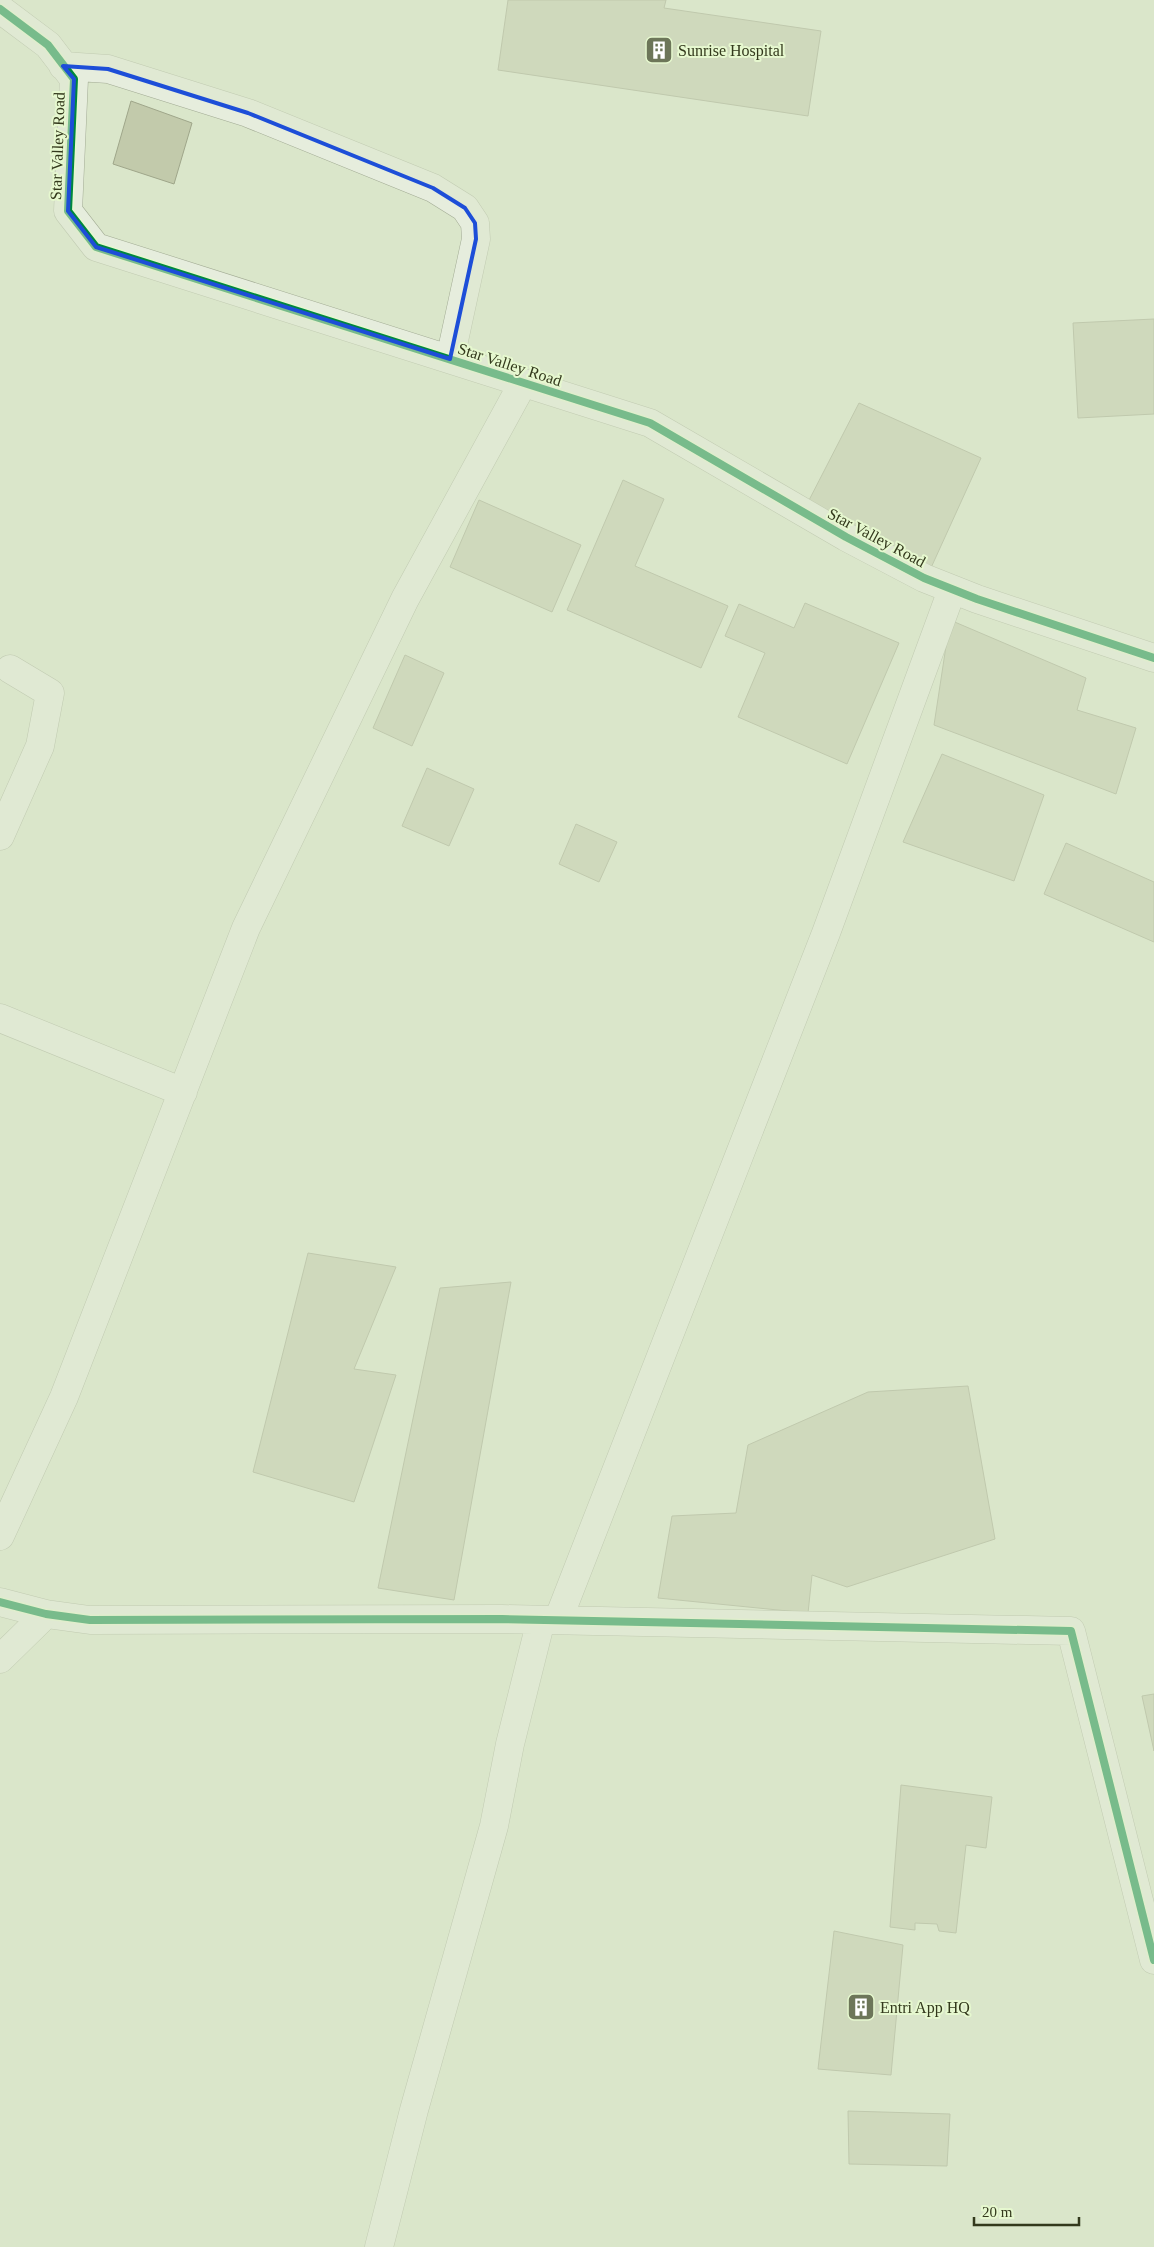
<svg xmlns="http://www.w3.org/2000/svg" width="1154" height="2247" font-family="'Times New Roman',serif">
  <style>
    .building { fill: #c2caab; stroke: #9fa68a }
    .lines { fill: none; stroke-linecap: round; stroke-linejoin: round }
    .street-casing { stroke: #a2ab94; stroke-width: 29 }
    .street { stroke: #e6eddd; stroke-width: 28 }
    .cycleway-casing { stroke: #e6f8cf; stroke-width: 11 }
    .cycleway { stroke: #00873e; stroke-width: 8 }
    .marked { fill: none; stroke: #1d4ed8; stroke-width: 4; stroke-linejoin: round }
    .labels { text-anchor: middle; stroke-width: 4; stroke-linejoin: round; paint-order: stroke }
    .poi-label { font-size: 16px; fill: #33391c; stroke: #e6f8cf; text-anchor: start }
    .street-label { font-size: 16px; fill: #33391c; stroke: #e6f8cf }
  </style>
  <rect width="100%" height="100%" fill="#dae6ca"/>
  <path class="building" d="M 508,0 L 666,0 L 664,8 L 821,31 L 808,116 L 498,70 Z
    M 131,101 L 192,123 L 174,184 L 113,164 Z
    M 1154,319 L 1154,414 L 1078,418 L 1073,323 Z
    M 859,403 L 981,458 L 930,570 L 806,506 Z
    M 623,480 L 664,499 L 635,566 L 728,606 L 701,668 L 567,610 Z
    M 479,500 L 581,545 L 552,612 L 450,567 Z
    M 805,603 L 899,643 L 847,764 L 738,717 L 765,653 L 725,636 L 739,604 L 794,628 Z
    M 950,620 L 1086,678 L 1077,710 L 1136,728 L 1116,794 L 934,725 Z
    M 405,655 L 444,673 L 412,746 L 373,728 Z
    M 942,754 L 1044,795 L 1014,881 L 903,842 Z
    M 427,768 L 474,789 L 449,846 L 402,826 Z
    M 576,824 L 617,842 L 599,882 L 559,864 Z
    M 1066,843 L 1154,882 L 1154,942 L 1044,894 Z
    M 308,1253 L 396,1267 L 354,1369 L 396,1375 L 354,1502 L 253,1472 Z
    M 511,1282 L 454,1600 L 378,1588 L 440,1288 Z
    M 968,1386 L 995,1539 L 847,1587 L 812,1575 L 808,1613 L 658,1598 L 672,1516 L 736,1513 L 748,1445 L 868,1392 Z
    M 1154,1694 L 1154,1751 L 1142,1696 Z
    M 901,1785 L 992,1797 L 986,1848 L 966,1845 L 956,1933 L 939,1931 L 937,1924 L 915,1923 L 915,1930 L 890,1927 Z
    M 834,1931 L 903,1945 L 891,2075 L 818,2069 Z
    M 848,2111 L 950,2114 L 947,2166 L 849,2164 Z"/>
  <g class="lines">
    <g class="street-casing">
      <path id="street" d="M 0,9 L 48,45 L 74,79 L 68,211 L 96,247 L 650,423 L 846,537 L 924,578 L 977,599 L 1154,658
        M 63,66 L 108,69 L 248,113 L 433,188 L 465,208 L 475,223 L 476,239 L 450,359
        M 0,836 L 40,746 L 50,693 L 10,669
        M 0,1018 L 183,1092
        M 0,1536 L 64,1397 L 246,928 L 405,599 L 523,383
        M 0,1602 L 46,1614 L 90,1620 L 502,1619 L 1071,1631 L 1154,1960
        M 558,1620 L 826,933 L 952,590
        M 0,1659 L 46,1614
        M 379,2247 L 414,2110 L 494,1826 L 510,1744 L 541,1620"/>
    </g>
    <use href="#street" class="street"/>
    <g class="cycleway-casing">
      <path id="cycleway" d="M 0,9 L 48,45 L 74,79 L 68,211 L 96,247 L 650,423 L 846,537 L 924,578 L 977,599 L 1154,658
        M 0,1602 L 46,1614 L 90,1620 L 502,1619 L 1071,1631 L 1154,1960"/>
    </g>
    <use href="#cycleway" class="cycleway"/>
  </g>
  <path d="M0 0H1154V2247H0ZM 63,66 L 108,69 L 248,113 L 433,188 L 465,208 L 475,223 L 476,239 L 450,359 L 96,247 L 68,211 L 74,79 Z" fill="#dae6ca" fill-opacity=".55" fill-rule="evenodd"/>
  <path class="marked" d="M 63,66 L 108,69 L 248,113 L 433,188 L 465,208 L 475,223 L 476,239 L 450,359 L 96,247 L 68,211 L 74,79 Z"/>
  <defs>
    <g id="building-square" transform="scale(1.4375)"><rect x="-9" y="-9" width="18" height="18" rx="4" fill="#6d7659" stroke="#e6f8cf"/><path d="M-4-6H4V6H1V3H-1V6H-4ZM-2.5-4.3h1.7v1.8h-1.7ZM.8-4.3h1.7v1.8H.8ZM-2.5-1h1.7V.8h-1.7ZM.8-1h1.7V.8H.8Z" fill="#fff"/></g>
  </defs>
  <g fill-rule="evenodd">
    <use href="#building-square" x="659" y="50"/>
    <use href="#building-square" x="861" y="2007"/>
  </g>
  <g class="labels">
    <g class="poi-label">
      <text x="678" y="56">Sunrise Hospital</text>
      <text x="880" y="2013">Entri App HQ</text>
    </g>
    <g class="street-label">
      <text transform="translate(57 146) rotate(-88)" y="6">Star Valley Road</text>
      <text transform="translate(510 364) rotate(18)" y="6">Star Valley Road</text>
      <text transform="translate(877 537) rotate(28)" y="6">Star Valley Road</text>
    </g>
  </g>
  <path d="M974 2217v8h105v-8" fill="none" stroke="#33391c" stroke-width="2.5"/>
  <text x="982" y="2217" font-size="15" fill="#33391c" stroke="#e6f8cf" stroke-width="4" paint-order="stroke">20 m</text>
</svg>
